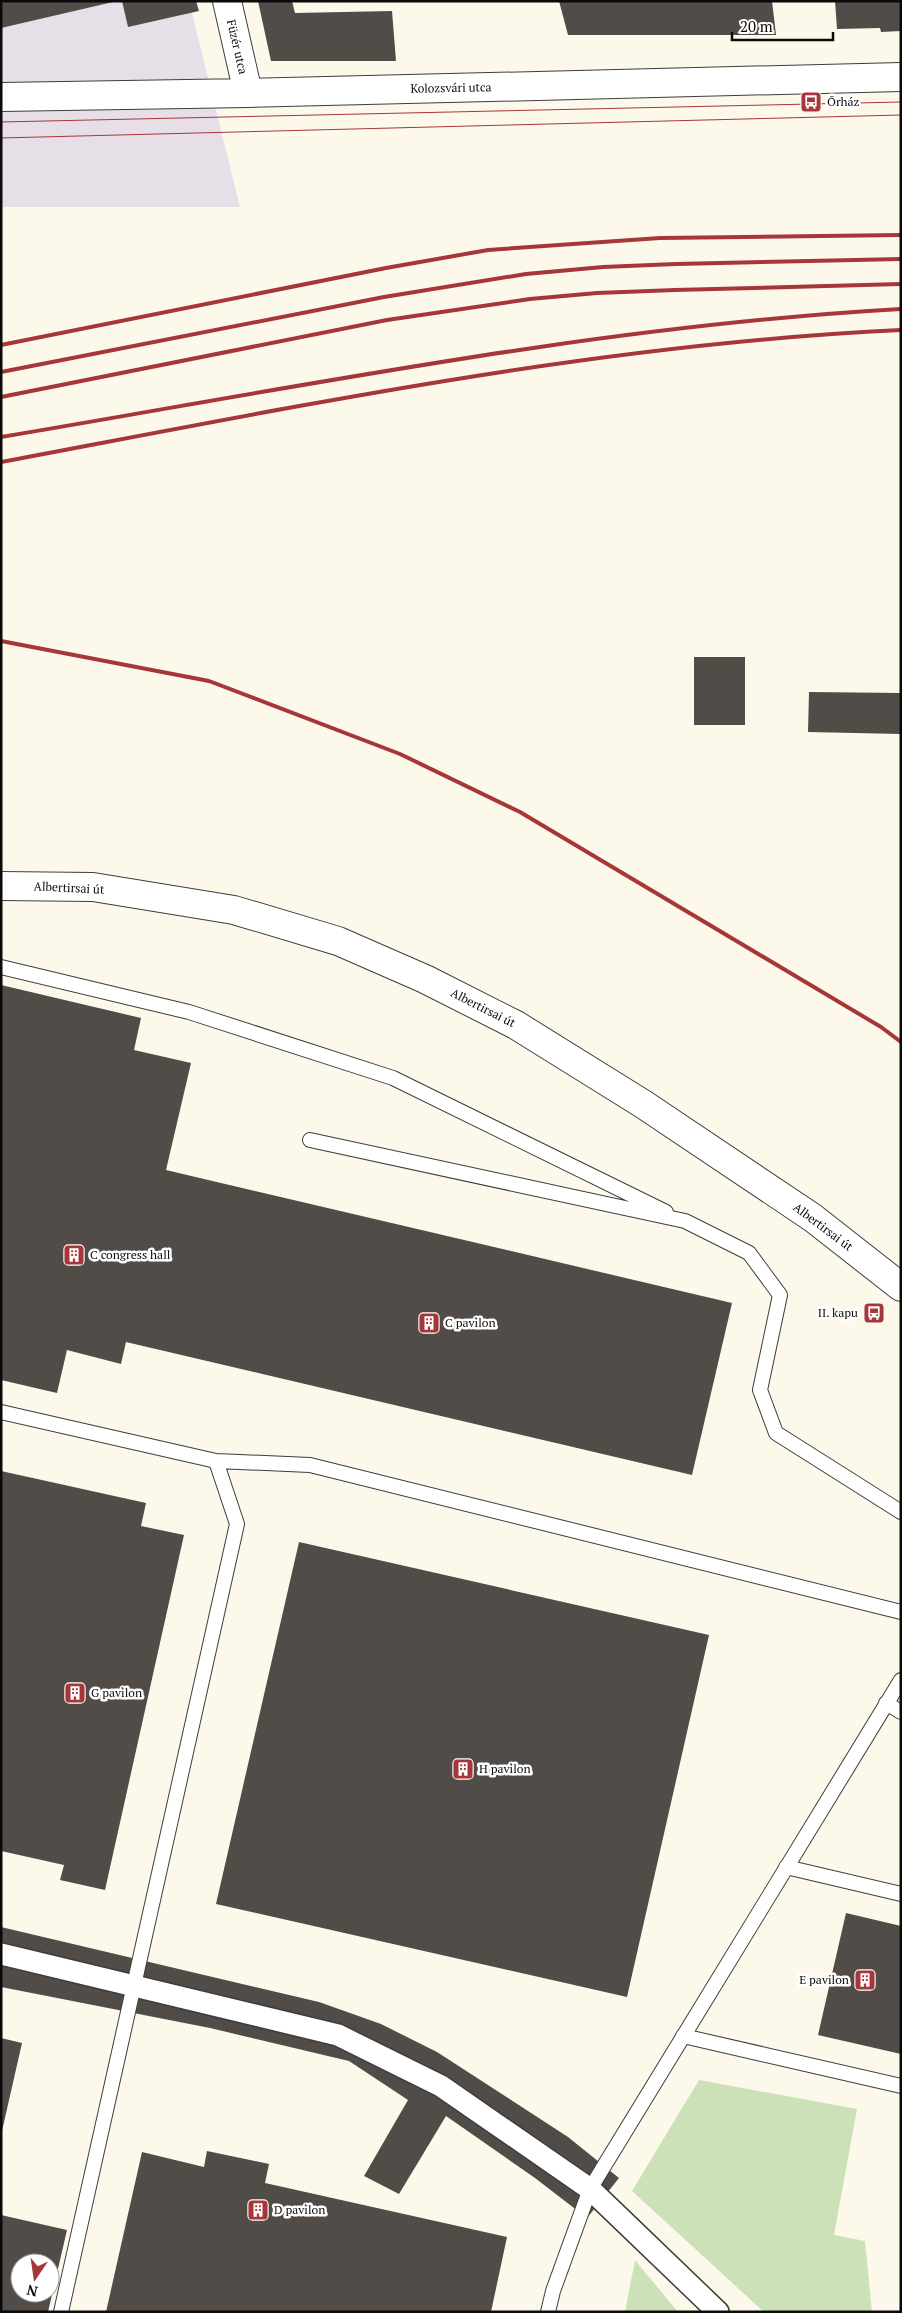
<svg xmlns="http://www.w3.org/2000/svg" width="902" height="2313" font-family="'PT Serif',serif">
  <style>
    .industrial { fill: #e7dfe8 }
    .green { fill: #cde1b9 }
    .building { fill: #514c48; fill-rule: evenodd }
    .lines { fill: none; stroke-linecap: round; stroke-linejoin: round }
    .service-casing { stroke: #3d3d3d; stroke-width: 16 }
    .pedestrian-casing { stroke: #3d3d3d; stroke-width: 24 }
    .minor-casing { stroke: #3d3d3d; stroke-width: 30 }
    .tertiary-casing { stroke: #3d3d3d; stroke-width: 30 }
    .service { stroke: #fff; stroke-width: 14 }
    .pedestrian { stroke: #fff; stroke-width: 21 }
    .minor { stroke: #fff; stroke-width: 28 }
    .tertiary { stroke: #fff; stroke-width: 28 }
    .tram { stroke: #a73639; stroke-width: 1 }
    .rail { stroke: #a73639; stroke-width: 4 }
    .labels { text-anchor: middle; stroke-width: 5; stroke-linejoin: round; paint-order: stroke }
    .street-label { font-size: 12px; fill: #0a0a0a; stroke: #fff }
    .poi-label { font-size: 12px; fill: #0a0a0a; stroke: #fff; text-anchor: start }
  </style>
  <rect width="100%" height="100%" fill="#fcf9ea"/>
  <path class="industrial" d="M 1,1 L 189,1 L 240,207 L 1,207 Z"/>
  <path class="green" d="M 699,2080 L 857,2109 L 834,2235 L 865,2241 L 872,2312 L 764,2312 L 632,2191 Z
    M 635,2260 L 678,2312 L 625,2312 Z"/>
  <path class="building" d="M 1,1 L 113,1 L 113,2 L 1,28 Z
    M 122,1 L 196,1 L 199,11 L 128,27 Z
    M 258,1 L 292,1 L 295,13 L 392,11 L 396,61 L 271,61 Z
    M 559,1 L 772,1 L 776,35 L 568,35 Z
    M 835,1 L 901,1 L 901,31 L 881,32 L 880,28 L 837,29 Z
    M 694,657 L 745,657 L 745,725 L 694,725 Z
    M 809,692 L 901,693 L 901,734 L 808,732 Z
    M 1,985 L 141,1018 L 134,1050 L 191,1063 L 166,1170 L 732,1303 L 692,1475 L 126,1342 L 121,1364 L 67,1350 L 57,1393 L 1,1380 Z
    M 1,1471 L 146,1503 L 141,1526 L 184,1535 L 105,1890 L 60,1880 L 64,1865 L 1,1851 Z
    M 299,1542 L 709,1635 L 627,1997 L 216,1904 Z
    M 846,1913 L 901,1926 L 901,2054 L 818,2035 Z
    M 1,1927 L 319,2002 L 381,2024 L 437,2052 L 568,2137 L 619,2178 L 587,2218 L 535,2178 L 446,2116 L 399,2194 L 364,2176 L 408,2100 L 349,2061 L 210,2028 L 1,1987 Z
    M 1,2038 L 22,2043 L 2,2131 L 1,2131 Z
    M 207,2151 L 269,2164 L 265,2183 L 507,2237 L 491,2312 L 106,2312 L 142,2152 L 204,2167 Z
    M 1,2215 L 67,2230 L 48,2312 L 1,2312 ZM 20,2263 L 50,2263 L 50,2293 L 20,2293 Z"/>
  <g class="lines">
    <g class="service-casing">
      <path id="service" d="M 1,967 L 189,1012 L 393,1078 L 666,1212
        M 310,1140 L 685,1221 L 749,1253 L 780,1295 L 760,1390 L 776,1433 L 901,1512
        M 1,1412 L 216,1461 L 237,1524 L 61,2312
        M 216,1461 L 310,1465 L 901,1612
        M 886,1703 L 901,1712
        M 786,1867 L 901,1894
        M 683,2036 L 901,2086
        M 548,2312 L 553,2291 L 590,2189 L 901,1680"/>
    </g>
    <g class="pedestrian-casing">
      <path id="pedestrian" d="M 1,1954 L 338,2035 L 441,2086 L 590,2189 L 718,2312"/>
    </g>
    <g class="minor-casing">
      <path id="minor" d="M 227,1 L 248,93
        M 1,97 L 248,93 L 901,77"/>
    </g>
    <g class="tertiary-casing">
      <path id="tertiary" d="M 1,886 L 93,887 L 234,910 L 338,941 L 425,979 L 516,1025 L 643,1104 L 813,1218 L 901,1287"/>
    </g>
    <use href="#service" class="service"/>
    <use href="#pedestrian" class="pedestrian"/>
    <use href="#minor" class="minor"/>
    <use href="#tertiary" class="tertiary"/>
    <path class="tram" d="M 1,122 L 901,102
      M 1,138 L 901,115"/>
    <path class="rail" d="M 1,345 L 386,268 L 488,250 L 660,238 L 901,235
      M 1,372 L 384,297 L 526,274 L 603,267 L 676,264 L 901,259
      M 1,397 L 387,320 L 530,299 L 597,293 L 675,290 L 901,284
      M 1,437 C 299,387 599,326 901,309
      M 1,462 C 299,406 598,344 901,330
      M 1,641 L 209,681 L 400,754 L 520,812 L 881,1027 L 901,1042"/>
  </g>
  <defs>
    <g id="bus-square" transform="scale(1.125)"><rect x="-9" y="-9" width="18" height="18" rx="4" fill="#a73639" stroke="#fff"/><path d="M-5-6H5V4H4V6H2V4H-2V6H-4V4H-5ZM-3.5-4V0h7V-4ZM-3.5 1.2v1.5H-2V1.2ZM2 1.2v1.5H3.5V1.2Z" fill="#fff"/></g>
    <g id="building-square" transform="scale(1.125)"><rect x="-9" y="-9" width="18" height="18" rx="4" fill="#a73639" stroke="#fff"/><path d="M-4-6H4V6H1V3H-1V6H-4ZM-2.5-4.3h1.7v1.8h-1.7ZM.8-4.3h1.7v1.8H.8ZM-2.5-1h1.7V.8h-1.7ZM.8-1h1.7V.8H.8Z" fill="#fff"/></g>
  </defs>
  <g fill-rule="evenodd">
    <use href="#bus-square" x="811" y="102"/>
    <use href="#building-square" x="74" y="1255"/>
    <use href="#bus-square" x="874" y="1313"/>
    <use href="#building-square" x="429" y="1323"/>
    <use href="#building-square" x="75" y="1693"/>
    <use href="#building-square" x="463" y="1769"/>
    <use href="#building-square" x="865" y="1980"/>
    <use href="#building-square" x="258" y="2210"/>
  </g>
  <g class="labels">
    <g class="street-label">
      <text transform="translate(237 47) rotate(77)" y="4">Füzér utca</text>
      <text transform="translate(451 88) rotate(-1)" y="4">Kolozsvári utca</text>
      <text transform="translate(69 888) rotate(3)" y="4">Albertirsai út</text>
      <text transform="translate(483 1008) rotate(27)" y="4">Albertirsai út</text>
      <text transform="translate(823 1227) rotate(37)" y="4">Albertirsai út</text>
    </g>
    <g class="poi-label">
      <text x="827" y="106">Őrház</text>
      <text x="90" y="1259">C congress hall</text>
      <text x="858" y="1317" text-anchor="end">II. kapu</text>
      <text x="445" y="1327">C pavilon</text>
      <text x="91" y="1697">G pavilon</text>
      <text x="479" y="1773">H pavilon</text>
      <text x="849" y="1984" text-anchor="end">E pavilon</text>
      <text x="274" y="2214">D pavilon</text>
    </g>
  </g>
  <rect width="902" height="2313" fill="none" stroke="#0a0a0a" stroke-width="5"/>
  <g transform="translate(35 2278) rotate(193)"><circle r="24" fill="#ffffff" stroke="#9d9d9d"/>
  <path d="M0-4L9 19L0 12L-9 19Z" fill="#a73639"/>
  <text y="-8" font-size="14" font-weight="bold" text-anchor="middle" fill="#0a0a0a">N</text>
  </g>
  <path d="M732 32v8h101v-8" fill="none" stroke="#0a0a0a" stroke-width="2.5"/>
  <text x="740" y="32" font-size="15" fill="#0a0a0a" stroke="#ffffff" stroke-width="4" paint-order="stroke">20 m</text>
</svg>
